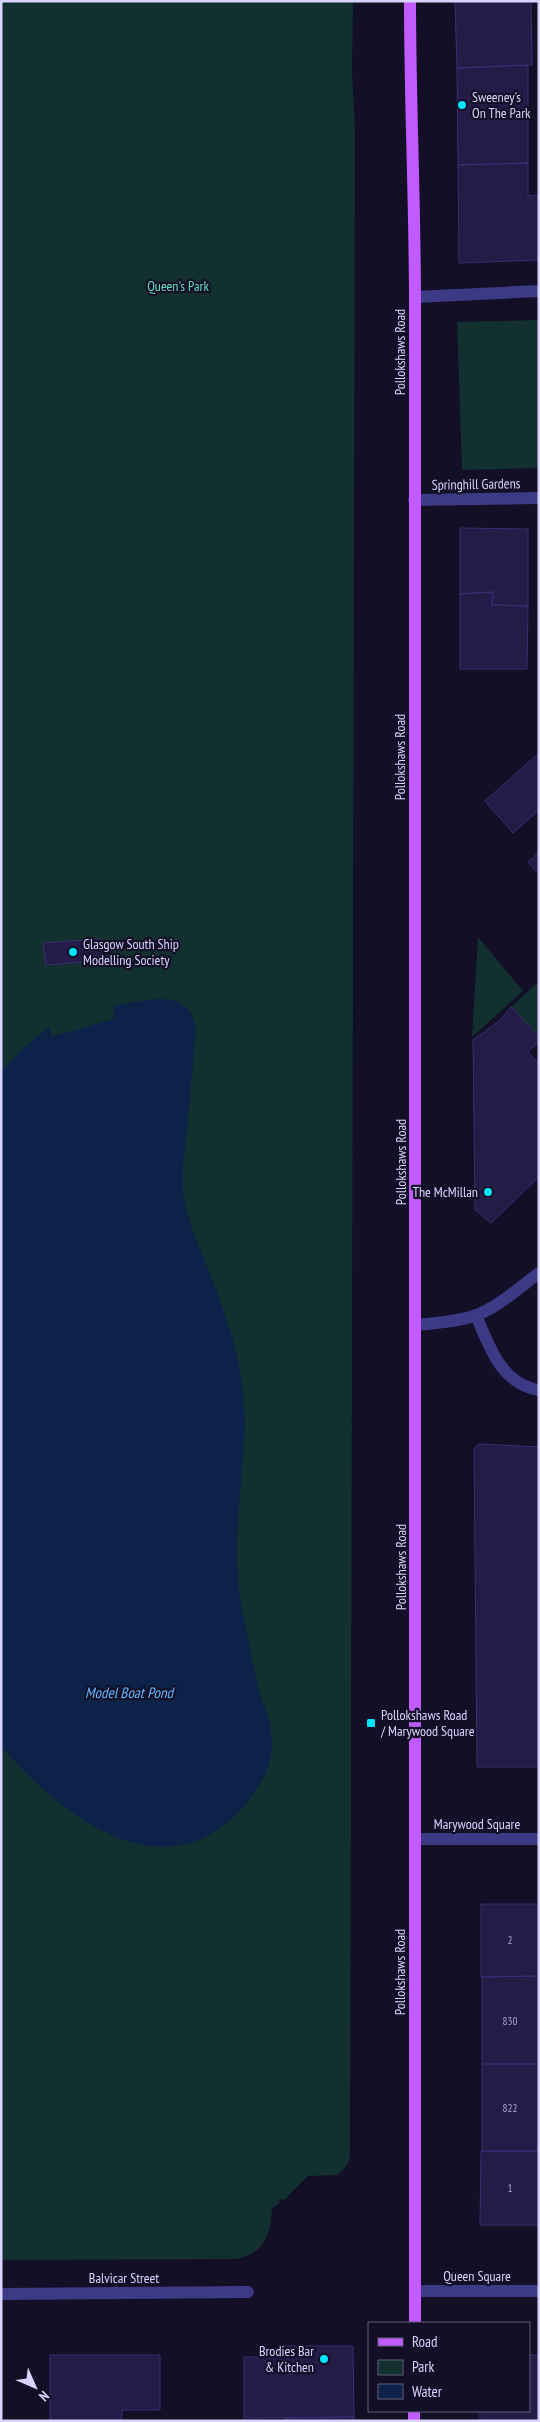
<svg xmlns="http://www.w3.org/2000/svg" width="540" height="2422" font-family="'PT Sans Narrow',sans-serif">
  <style>
    .green { fill: #12302f }
    .water { fill: #0c2248 }
    .building { fill: #241b47; stroke: #3b2d73 }
    .lines { fill: none; stroke-linecap: round; stroke-linejoin: round }
    .minor { stroke: #3d3a85; stroke-width: 12 }
    .tertiary { stroke: #3d3a85; stroke-width: 12 }
    .primary { stroke: #c25bff; stroke-width: 12 }
    .poi-dot { fill: #00e5ff; stroke: #130f26; stroke-width: 2 }
    .labels { text-anchor: middle; stroke-width: 4.5; stroke-linejoin: round; paint-order: stroke }
    .number-label { font-size: 11px; fill: #aca6d1 }
    .poi-label { font-size: 14px; fill: #d9d4ff; stroke: #130f26; text-anchor: start }
    .park-label { font-size: 14px; fill: #5fe0c0; stroke: #130f26 }
    .street-label { font-size: 14px; fill: #d9d4ff; stroke: #130f26 }
    .water-label { font-size: 15px; font-style: italic; fill: #62b6ff; stroke: #130f26 }
  </style>
  <rect width="100%" height="100%" fill="#130f26"/>
  <path class="green" d="M 1,1 L 353,1 L 352,71 L 355,128 L 350,2155 L 348,2164 L 338,2175 L 308,2176 L 284,2200 L 282,2198 L 278,2202 L 280,2203 L 272,2208 C 270,2234 267,2252 236,2259 L 1,2260 Z
    M 539,320 L 539,468 L 462,470 L 457,322 Z
    M 478,937 L 523,991 L 472,1037 Z
    M 538,982 L 539,983 L 539,1037 L 511,1007 Z"/>
  <path class="water" d="M 154,999 C 179,998 193,1005 196,1031 C 193,1064 190,1096 187,1129 C 184,1154 180,1180 185,1205 C 190,1226 199,1246 207,1267 C 222,1303 236,1342 242,1382 C 252,1451 230,1519 239,1589 C 244,1621 250,1653 258,1685 C 263,1705 274,1728 272,1749 C 270,1773 253,1798 236,1815 C 155,1893 57,1811 1,1746 L 1,1072 L 21,1050 L 50,1026 L 51,1037 L 114,1019 L 113,1006 Z"/>
  <path class="building" d="M 455,1 L 531,1 L 532,65 L 457,68 Z
    M 528,65 L 528,163 L 458,165 L 457,68 Z
    M 528,163 L 528,196 L 539,195 L 539,260 L 459,263 L 458,165 Z
    M 460,528 L 528,529 L 528,606 L 492,605 L 493,592 L 460,594 Z
    M 493,592 L 492,605 L 528,606 L 527,669 L 460,669 L 460,594 Z
    M 539,753 L 539,810 L 513,833 L 485,801 Z
    M 539,852 L 539,874 L 528,862 Z
    M 101,939 L 104,960 L 46,965 L 43,943 Z
    M 511,1007 L 539,1037 L 539,1042 L 528,1052 L 539,1064 L 539,1177 L 491,1223 L 475,1210 L 473,1040 L 499,1021 Z
    M 479,1444 L 539,1447 L 539,1767 L 477,1767 L 474,1449 Z
    M 481,1904 L 539,1904 L 539,1976 L 481,1977 Z
    M 539,1976 L 539,2064 L 482,2064 L 482,1977 Z
    M 482,2064 L 539,2064 L 539,2151 L 482,2151 Z
    M 481,2151 L 539,2151 L 539,2225 L 480,2225 Z
    M 284,2346 L 353,2346 L 354,2417 L 244,2418 L 244,2357 L 284,2357 Z
    M 50,2355 L 160,2355 L 160,2410 L 122,2410 L 122,2421 L 50,2421 Z
    M 529,2355 L 539,2355 L 539,2421 L 480,2421 L 480,2411 L 529,2411 Z
    M 354,2417 L 354,2421 L 284,2421 L 284,2418 Z"/>
  <g class="lines">
    <path class="minor" d="M 415,297 L 539,291
      M 414,500 L 539,498
      M 476,1315 C 489,1346 501,1384 539,1390
      M 416,1839 L 539,1839
      M 415,2291 L 539,2291
      M 1,2294 L 248,2292"/>
    <path class="tertiary" d="M 416,1325 C 435,1323 455,1322 474,1316 C 497,1308 519,1288 539,1273"/>
    <path class="primary" d="M 410,1 C 410,102 415,203 415,305 C 415,977 419,1650 415,2323
      M 414,2421 L 414,2411"/>
  </g>
  <g class="poi-dot">
    <circle cx="462" cy="105" r="5"/>
    <circle cx="73" cy="952" r="5"/>
    <circle cx="488" cy="1192" r="5"/>
    <rect x="366" y="1718" width="10" height="10" rx="2.5"/>
    <circle cx="324" cy="2359" r="5"/>
  </g>
  <g class="labels">
    <g class="number-label">
      <text x="510" y="1944">2</text>
      <text x="510" y="2025">830</text>
      <text x="510" y="2112">822</text>
      <text x="510" y="2192">1</text>
    </g>
    <g class="poi-label">
      <text x="472" y="102">Sweeney's<tspan x="472" dy="16">On The Park</tspan></text>
      <text x="83" y="949">Glasgow South Ship<tspan x="83" dy="16">Modelling Society</tspan></text>
      <text x="478" y="1197" text-anchor="end">The McMillan</text>
      <text x="381" y="1720">Pollokshaws Road<tspan x="381" dy="16">/ Marywood Square</tspan></text>
      <text x="314" y="2356" text-anchor="end">Brodies Bar<tspan x="314" dy="16">&amp; Kitchen</tspan></text>
    </g>
    <g class="park-label">
      <text x="178" y="291">Queen's Park</text>
    </g>
    <g class="street-label">
      <text transform="translate(400 352) rotate(-90)" y="5">Pollokshaws Road</text>
      <text transform="translate(476 484) rotate(-1)" y="5">Springhill Gardens</text>
      <text transform="translate(400 757) rotate(-90)" y="5">Pollokshaws Road</text>
      <text transform="translate(401 1162) rotate(-90)" y="5">Pollokshaws Road</text>
      <text transform="translate(401 1567) rotate(-90)" y="5">Pollokshaws Road</text>
      <text x="477" y="1829">Marywood Square</text>
      <text transform="translate(400 1972) rotate(-90)" y="5">Pollokshaws Road</text>
      <text x="477" y="2281">Queen Square</text>
      <text x="124" y="2283">Balvicar Street</text>
    </g>
    <g class="water-label">
      <text x="129" y="1698">Model Boat Pond</text>
    </g>
  </g>
  <rect width="540" height="2422" fill="none" stroke="#d9d4ff" stroke-width="5"/>
  <rect x="368" y="2322" width="162" height="90" fill="#130f26" stroke="#625e7d"/>
  <rect x="378" y="2338" width="25" height="8" fill="#c25bff" stroke="#625e7d"/>
  <text x="412" y="2347" font-size="15" fill="#d9d4ff">Road</text>
  <rect x="378" y="2360" width="25" height="15" fill="#12302f" stroke="#625e7d"/>
  <text x="412" y="2372" font-size="15" fill="#d9d4ff">Park</text>
  <rect x="378" y="2384" width="25" height="15" fill="#0c2248" stroke="#625e7d"/>
  <text x="412" y="2397" font-size="15" fill="#d9d4ff">Water</text>
  <g transform="translate(35 2387) rotate(135)" stroke="#130f26" stroke-width="4" paint-order="stroke">
  <path d="M0-4L9 19L0 12L-9 19Z" fill="#d9d4ff"/>
  <text y="-8" font-size="14" font-weight="bold" text-anchor="middle" fill="#d9d4ff">N</text>
  </g>
</svg>
